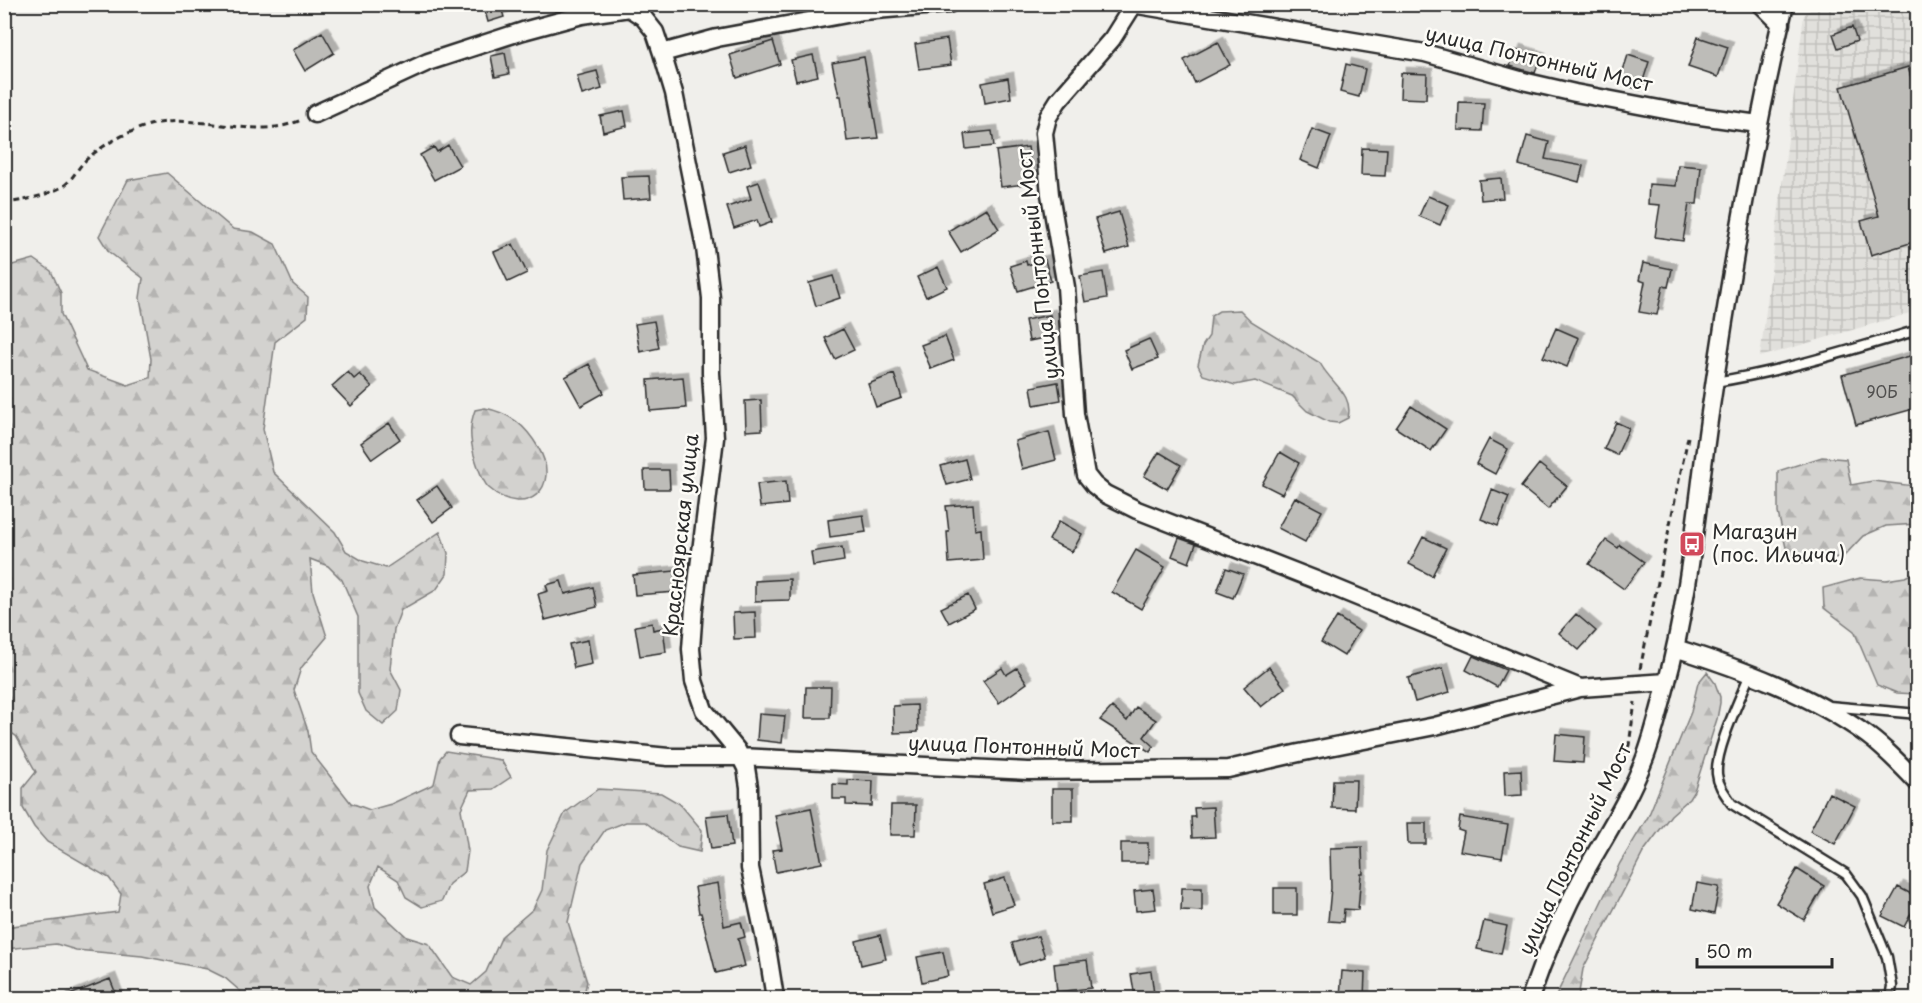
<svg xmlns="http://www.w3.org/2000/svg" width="1922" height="1003" font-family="'Playpen Sans',sans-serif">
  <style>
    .industrial { fill: url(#industrial-grid) }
    .forest { fill: url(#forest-firs); stroke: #7f7e7d; stroke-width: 1.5 }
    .building { fill: #bdbcb8; stroke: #2b2b2b; stroke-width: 1.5; filter: url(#shadow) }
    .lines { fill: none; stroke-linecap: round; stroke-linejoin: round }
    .lane-casing { stroke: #2b2b2b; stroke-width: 13 }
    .street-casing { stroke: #2b2b2b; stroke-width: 21 }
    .path { stroke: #2b2b2b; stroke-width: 3; stroke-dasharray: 6 4.5; stroke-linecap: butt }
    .lane { stroke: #fdfcf7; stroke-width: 8 }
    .street { stroke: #fdfcf7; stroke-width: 16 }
    .labels { text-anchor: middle; stroke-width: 5; stroke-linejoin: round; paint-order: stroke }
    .number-label { font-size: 16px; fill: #504f4e }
    .street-label { font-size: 20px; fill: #2b2b2b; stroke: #fdfcf7 }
    .poi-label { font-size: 20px; fill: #2b2b2b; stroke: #fdfcf7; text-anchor: start }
  </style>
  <defs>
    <pattern id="industrial-grid" width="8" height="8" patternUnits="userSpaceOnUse" patternTransform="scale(1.5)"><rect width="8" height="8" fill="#e1e0dc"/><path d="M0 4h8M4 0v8" fill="none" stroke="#c1c0bd"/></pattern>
    <pattern id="forest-firs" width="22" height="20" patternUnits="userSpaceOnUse" patternTransform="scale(1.5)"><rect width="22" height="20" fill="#d3d2cf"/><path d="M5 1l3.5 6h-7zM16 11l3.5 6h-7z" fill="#b5b4b2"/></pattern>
    <filter id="shadow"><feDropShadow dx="5.5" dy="-5.5" stdDeviation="0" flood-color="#0004"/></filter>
  </defs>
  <rect width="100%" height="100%" fill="#f0efeb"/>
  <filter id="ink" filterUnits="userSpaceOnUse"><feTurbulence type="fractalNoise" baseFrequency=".0167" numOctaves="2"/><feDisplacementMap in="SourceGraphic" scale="12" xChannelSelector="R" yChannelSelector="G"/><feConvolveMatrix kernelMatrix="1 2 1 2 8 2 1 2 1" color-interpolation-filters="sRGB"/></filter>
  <g filter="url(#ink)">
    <path class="industrial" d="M 1816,5 L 1917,5 L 1917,311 L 1760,357 L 1804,15 Z"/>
    <path class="forest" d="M 167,173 L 233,229 L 253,232 L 275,244 L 293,284 L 308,297 L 307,317 L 275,342 L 263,429 L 273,472 L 335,532 L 346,551 L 363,561 L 386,568 L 440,532 L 448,553 L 447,574 L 436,590 L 401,610 L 394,629 L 390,669 L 401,690 L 398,711 L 383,725 L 366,711 L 358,693 L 358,617 L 342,580 L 328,566 L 310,559 L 313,592 L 327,637 L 301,668 L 294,690 L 308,731 L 311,752 L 351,803 L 370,810 L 391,804 L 434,784 L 440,758 L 446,751 L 501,760 L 511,777 L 493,789 L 470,790 L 461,809 L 468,851 L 465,871 L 449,884 L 442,901 L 422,907 L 406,897 L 398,880 L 378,867 L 370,886 L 375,907 L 407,937 L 429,944 L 452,977 L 471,985 L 486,972 L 502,936 L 533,909 L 542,890 L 547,850 L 565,813 L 598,789 L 661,793 L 680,804 L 702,830 L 700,852 L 678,847 L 645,822 L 626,822 L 605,830 L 582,863 L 568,922 L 587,982 L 583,998 L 238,998 L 240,991 L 225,978 L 207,969 L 142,956 L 76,950 L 56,944 L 5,949 L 5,927 L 118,912 L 121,894 L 109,878 L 47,842 L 34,827 L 23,808 L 23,788 L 36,772 L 16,736 L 5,729 L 5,267 L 34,259 L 51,271 L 61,293 L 61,314 L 87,370 L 128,385 L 150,378 L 151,359 L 140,298 L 143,278 L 109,252 L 99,236 L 128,180 Z
      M 1240,310 L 1251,321 L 1320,363 C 1331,384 1354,394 1348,418 L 1338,423 L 1329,422 L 1307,411 L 1292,396 L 1255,381 L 1235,385 L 1203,375 L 1198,365 L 1203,345 L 1209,336 L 1211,316 L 1219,311 Z
      M 485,408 C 510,413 525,425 538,447 C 563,488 525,520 489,488 C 482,482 477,464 474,455 C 470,439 469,426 475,410 Z
      M 1822,457 L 1846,459 L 1851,485 L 1873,481 L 1914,486 L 1917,481 L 1917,524 L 1886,526 L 1863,536 L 1844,556 L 1804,563 L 1787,552 L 1778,513 L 1778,471 Z
      M 1917,571 L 1917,694 L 1897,693 L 1877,685 L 1854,631 L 1824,608 L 1823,588 L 1860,578 L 1886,580 L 1905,577 Z
      M 1707,672 L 1715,683 L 1720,697 L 1720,703 L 1717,719 L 1694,791 L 1689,799 L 1671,815 L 1644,851 L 1583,969 L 1578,998 L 1555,998 L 1620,863 L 1648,817 L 1691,712 L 1698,683 Z"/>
    <path class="building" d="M 483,4 L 500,4 L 504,17 L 488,22 Z
      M 1852,27 L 1857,41 L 1838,48 L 1833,34 Z
      M 322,32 L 334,53 L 305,71 L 293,50 Z
      M 1698,37 L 1728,47 L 1718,77 L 1688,67 Z
      M 947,39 L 951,65 L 919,69 L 915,44 Z
      M 773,41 L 780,64 L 737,78 L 730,55 Z
      M 1218,42 L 1230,65 L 1195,83 L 1184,60 Z
      M 1515,50 L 1540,58 L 1535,73 L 1510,66 Z
      M 505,53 L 509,74 L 495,77 L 491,56 Z
      M 813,55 L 818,76 L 796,81 L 791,60 Z
      M 1628,55 L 1649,62 L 1640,90 L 1619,83 Z
      M 864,57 L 878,138 L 847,141 L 841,96 L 839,96 L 832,63 Z
      M 1346,64 L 1365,69 L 1359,97 L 1340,92 Z
      M 1908,67 L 1917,99 L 1917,241 L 1871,255 L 1861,221 L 1879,216 L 1841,87 Z
      M 597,71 L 602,89 L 582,95 L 577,76 Z
      M 1401,73 L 1427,74 L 1426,99 L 1400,98 Z
      M 1008,78 L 1011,98 L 985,103 L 982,83 Z
      M 1459,102 L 1484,103 L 1482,131 L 1458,130 Z
      M 624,111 L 627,126 L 603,132 L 600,116 Z
      M 1312,129 L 1331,136 L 1319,168 L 1300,160 Z
      M 992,131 L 994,146 L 966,149 L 964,134 Z
      M 1527,136 L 1549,142 L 1545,159 L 1583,166 L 1579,182 L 1519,165 Z
      M 448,145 L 460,166 L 434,180 L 420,155 L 434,147 L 437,152 Z
      M 745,145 L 751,165 L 729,172 L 723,152 Z
      M 1028,147 L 1033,183 L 1001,187 L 996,151 Z
      M 1362,148 L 1387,149 L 1385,176 L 1361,175 Z
      M 1678,165 L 1701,167 L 1697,204 L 1689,204 L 1683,241 L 1655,237 L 1660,205 L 1648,204 L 1649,184 L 1676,186 Z
      M 649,176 L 651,198 L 623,200 L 621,177 Z
      M 1501,178 L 1503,198 L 1481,200 L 1479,180 Z
      M 759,182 L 772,222 L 759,227 L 757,220 L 734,228 L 727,207 L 751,199 L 747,186 Z
      M 1428,196 L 1449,205 L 1440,225 L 1419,216 Z
      M 986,208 L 999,229 L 961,252 L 948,231 Z
      M 1119,212 L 1129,247 L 1106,254 L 1095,219 Z
      M 513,244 L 527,273 L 508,282 L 494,252 Z
      M 1045,260 L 1051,281 L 1018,291 L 1010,266 L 1026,261 L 1027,265 Z
      M 1643,263 L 1672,269 L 1668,287 L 1663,286 L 1657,315 L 1639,312 L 1645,282 L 1639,280 Z
      M 938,267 L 947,287 L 926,297 L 917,277 Z
      M 1103,272 L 1107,298 L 1085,302 L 1080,276 Z
      M 833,276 L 840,298 L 816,306 L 809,283 Z
      M 1050,315 L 1054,336 L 1029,341 L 1025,320 Z
      M 654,321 L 659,348 L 640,352 L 635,324 Z
      M 1556,328 L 1579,338 L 1567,367 L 1543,357 Z
      M 843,329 L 854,350 L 835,359 L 825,338 Z
      M 945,336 L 954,360 L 931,369 L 921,345 Z
      M 1149,339 L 1158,359 L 1132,369 L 1124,350 Z
      M 1917,354 L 1917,408 L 1856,425 L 1842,375 Z
      M 589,364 L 604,393 L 581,406 L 565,377 Z
      M 348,372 L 354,379 L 360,374 L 372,387 L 351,406 L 332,386 Z
      M 894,374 L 902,398 L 876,407 L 868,384 Z
      M 683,377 L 686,408 L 650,411 L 648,380 Z
      M 1058,382 L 1061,400 L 1034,405 L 1031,387 Z
      M 761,400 L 762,430 L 746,431 L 745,401 Z
      M 1411,406 L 1446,429 L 1431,451 L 1396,428 Z
      M 1616,422 L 1629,428 L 1617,455 L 1604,449 Z
      M 389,423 L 400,439 L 372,459 L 361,443 Z
      M 1049,432 L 1056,460 L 1022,469 L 1015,441 Z
      M 1489,439 L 1508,449 L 1495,474 L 1476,464 Z
      M 1159,452 L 1181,465 L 1167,489 L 1144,476 Z
      M 1280,452 L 1299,463 L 1282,494 L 1262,484 Z
      M 965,459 L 970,479 L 947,485 L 941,466 Z
      M 1539,464 L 1567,486 L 1548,509 L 1521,487 Z
      M 644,470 L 669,470 L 670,489 L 645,489 Z
      M 786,481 L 788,504 L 760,507 L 757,484 Z
      M 437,486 L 452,508 L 433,522 L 417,500 Z
      M 1492,490 L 1509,497 L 1498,526 L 1481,519 Z
      M 1295,497 L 1322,511 L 1305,542 L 1278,528 Z
      M 973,504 L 975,530 L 981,529 L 983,560 L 949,563 L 947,532 L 949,532 L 946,506 Z
      M 863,515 L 866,532 L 830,537 L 828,520 Z
      M 1059,521 L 1082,534 L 1072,552 L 1049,540 Z
      M 1423,537 L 1446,548 L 1432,576 L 1409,564 Z
      M 1179,538 L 1196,544 L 1189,563 L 1172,556 Z
      M 1606,540 L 1618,548 L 1620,545 L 1644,562 L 1624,589 L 1589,564 Z
      M 842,547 L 844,561 L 813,566 L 811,552 Z
      M 1136,550 L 1165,567 L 1141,609 L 1112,592 Z
      M 1226,568 L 1243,574 L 1233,598 L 1217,592 Z
      M 675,571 L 677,592 L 635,595 L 633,575 Z
      M 790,579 L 790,600 L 755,601 L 755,581 Z
      M 561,581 L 565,594 L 593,587 L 597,607 L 545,620 L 538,594 L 548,591 L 546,585 Z
      M 968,595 L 975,609 L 949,623 L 941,608 Z
      M 755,612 L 756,638 L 734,639 L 733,613 Z
      M 1576,614 L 1596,631 L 1579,650 L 1559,633 Z
      M 1337,617 L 1359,631 L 1344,656 L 1321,642 Z
      M 652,623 L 653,630 L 663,628 L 666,652 L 640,656 L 635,626 Z
      M 588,640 L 592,664 L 574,668 L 569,644 Z
      M 1473,656 L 1506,670 L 1497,687 L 1466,670 Z
      M 1269,667 L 1285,688 L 1261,707 L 1244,687 Z
      M 1002,668 L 1006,675 L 1017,668 L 1027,683 L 999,703 L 983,681 Z
      M 1443,668 L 1450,692 L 1415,702 L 1408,678 Z
      M 806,687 L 831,687 L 830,718 L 805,718 Z
      M 917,705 L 918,732 L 894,733 L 893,706 Z
      M 1112,707 L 1127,721 L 1136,707 L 1156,720 L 1144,737 L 1154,746 L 1150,752 L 1100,720 Z
      M 759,714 L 785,716 L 782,743 L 757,740 Z
      M 1556,734 L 1585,737 L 1583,763 L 1554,761 Z
      M 1521,770 L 1522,795 L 1505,796 L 1504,771 Z
      M 848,780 L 873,781 L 872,806 L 846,805 L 846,799 L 833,799 L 833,784 L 848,785 Z
      M 1333,780 L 1356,780 L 1355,809 L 1332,808 Z
      M 1052,789 L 1073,789 L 1073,821 L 1052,821 Z
      M 1829,793 L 1855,806 L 1835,844 L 1810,831 Z
      M 891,805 L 916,805 L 915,835 L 890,835 Z
      M 1213,807 L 1215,837 L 1192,838 L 1191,817 L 1195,817 L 1194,808 Z
      M 811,808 L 822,863 L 776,872 L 772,850 L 782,849 L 775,815 Z
      M 728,814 L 732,846 L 711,849 L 706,816 Z
      M 1460,817 L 1508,825 L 1502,858 L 1460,851 L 1464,832 L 1458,830 Z
      M 1407,823 L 1426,823 L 1426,844 L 1408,844 Z
      M 1121,843 L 1148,843 L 1148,863 L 1121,863 Z
      M 1362,847 L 1363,874 L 1361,874 L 1358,910 L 1344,909 L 1343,922 L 1328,921 L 1331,888 L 1330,848 Z
      M 1797,869 L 1824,886 L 1804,920 L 1776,903 Z
      M 1005,878 L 1014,905 L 992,912 L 984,884 Z
      M 718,883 L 724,926 L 741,922 L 745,937 L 738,939 L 745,966 L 716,973 L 701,913 L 699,913 L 695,887 Z
      M 1697,883 L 1719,887 L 1714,914 L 1692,909 Z
      M 1898,887 L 1917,897 L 1917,902 L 1904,927 L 1882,916 Z
      M 1182,888 L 1202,888 L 1202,911 L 1181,910 Z
      M 1274,888 L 1297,888 L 1297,915 L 1274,915 Z
      M 1153,889 L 1156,909 L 1136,911 L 1134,891 Z
      M 1484,921 L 1507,926 L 1501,954 L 1477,949 Z
      M 880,935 L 886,959 L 861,965 L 856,941 Z
      M 1038,936 L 1045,957 L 1019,965 L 1012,943 Z
      M 943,952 L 948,976 L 922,982 L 917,957 Z
      M 1087,960 L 1091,988 L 1057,992 L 1054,964 Z
      M 1151,971 L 1154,994 L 1135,997 L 1131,974 Z
      M 1342,971 L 1365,973 L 1364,998 L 1340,996 Z
      M 110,979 L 118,999 L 62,999 L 62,998 Z"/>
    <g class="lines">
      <g class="lane-casing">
        <path id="lane" d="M 1715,382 C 1784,371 1851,350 1918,330
          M 1750,674 C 1740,699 1715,750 1717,774 C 1718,786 1726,795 1732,804 L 1846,874 L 1862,896 L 1887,957 L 1892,986 L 1890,998
          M 1829,706 L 1918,714"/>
      </g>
      <g class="street-casing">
        <path id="street" d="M 627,4 L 629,8 L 643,17 L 655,32 L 662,53 L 674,93 L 705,248 L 711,298 L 711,373 L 715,438 L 694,608 L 691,649 L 694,681 L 704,710 L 737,750 L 746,768 L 749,787 L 750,868 L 768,954 L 775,998
          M 1132,4 L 1425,53 L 1527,82 L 1575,93 L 1686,114 L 1758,124
          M 1134,4 L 1112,39 L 1058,101 L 1048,117 L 1044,133 L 1050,194 L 1066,287 L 1075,414 L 1086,475 L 1094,485 L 1105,494 L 1137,510 L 1316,580 L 1580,688
          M 1761,4 L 1781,24
          M 662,53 L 717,38 L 863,11 L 949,4
          M 315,114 L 428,62 L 523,31 L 582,15 L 629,8
          M 1675,648 C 1742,669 1810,694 1867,735 C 1886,749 1902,766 1918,783
          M 459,736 L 668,757 L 740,757 L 1028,771 L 1228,769 L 1299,753 L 1435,726 L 1580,688 L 1667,682
          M 1530,998 C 1545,954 1564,911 1586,870 C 1607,833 1631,796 1646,755 C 1654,733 1660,708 1666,685 C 1690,597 1697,503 1710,413 C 1730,276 1753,139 1785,4"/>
      </g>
      <path class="path" d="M 4,203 C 20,202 54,194 66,184 C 72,179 77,170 83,163 C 98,147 125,133 146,126 C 196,110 252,142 301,120
        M 1640,669 L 1688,437
        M 1625,757 L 1629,745 L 1635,702"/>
      <use href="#lane" class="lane"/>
      <use href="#street" class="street"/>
    </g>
  </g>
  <defs>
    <g id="bus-square" transform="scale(1.35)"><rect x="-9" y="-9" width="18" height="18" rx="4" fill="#d1495b" stroke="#fdfcf7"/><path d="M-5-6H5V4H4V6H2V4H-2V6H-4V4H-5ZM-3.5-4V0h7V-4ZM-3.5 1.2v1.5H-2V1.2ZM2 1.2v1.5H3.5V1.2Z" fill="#fff"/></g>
  </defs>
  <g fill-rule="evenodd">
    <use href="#bus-square" x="1692" y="544"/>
  </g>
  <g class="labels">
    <g class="number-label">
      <text x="1882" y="398">90Б</text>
    </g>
    <g class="street-label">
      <text transform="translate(1539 59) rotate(13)" y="7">улица Понтонный Мост</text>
      <text transform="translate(1038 264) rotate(-97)" y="7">улица Понтонный Мост</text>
      <text transform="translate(681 535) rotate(-84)" y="7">Красноярская улица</text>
      <text transform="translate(1024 747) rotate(2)" y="7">улица Понтонный Мост</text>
      <text transform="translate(1575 849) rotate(-64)" y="7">улица Понтонный Мост</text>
    </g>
    <g class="poi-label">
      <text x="1712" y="539">Магазин<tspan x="1712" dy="23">(пос. Ильича)</tspan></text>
    </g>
  </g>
  <rect width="1922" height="1003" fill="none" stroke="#fdfcf7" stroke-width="24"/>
  <rect x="12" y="12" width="1898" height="979" fill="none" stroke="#2b2b2b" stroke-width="2" filter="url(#ink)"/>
  <path d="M1697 958v9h135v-9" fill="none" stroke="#2b2b2b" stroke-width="3"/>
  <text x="1706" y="958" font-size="18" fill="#2b2b2b" stroke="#fdfcf7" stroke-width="4.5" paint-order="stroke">50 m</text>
</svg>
